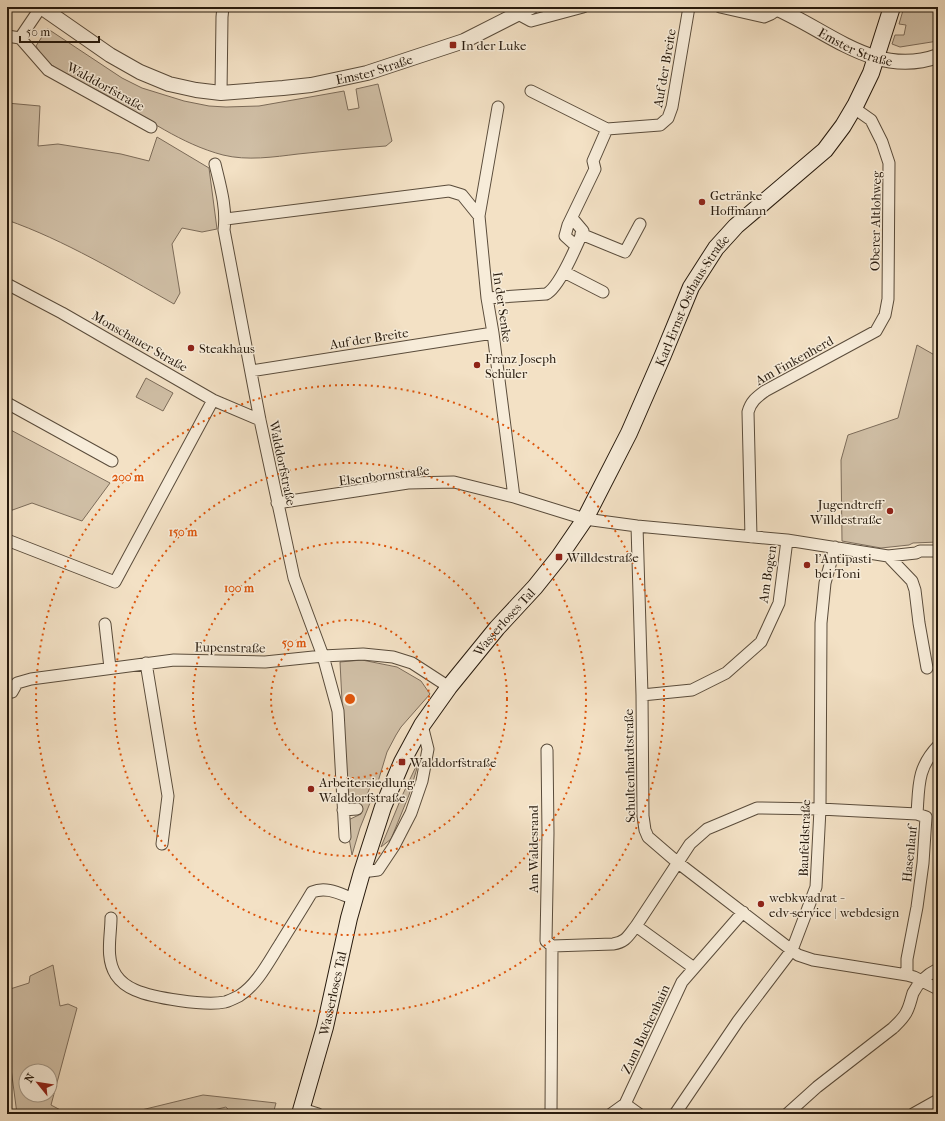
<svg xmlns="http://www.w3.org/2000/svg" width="945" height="1121" font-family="'IM FELL French Canon',serif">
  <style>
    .green { fill: #d0bfa6; stroke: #7c6c5a; fill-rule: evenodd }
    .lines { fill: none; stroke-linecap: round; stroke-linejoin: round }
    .minor-casing { stroke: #5a4c3b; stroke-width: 13 }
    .tertiary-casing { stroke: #5a4c3b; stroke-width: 16 }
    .secondary-casing { stroke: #271a0d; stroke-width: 18 }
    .minor { stroke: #f7ecd9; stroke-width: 11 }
    .tertiary { stroke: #f7ecd9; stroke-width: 14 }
    .secondary { stroke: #f7ecd9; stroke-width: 16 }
    .ring { fill: none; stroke: #de560c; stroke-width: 2; stroke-dasharray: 2 4 }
    .poi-dot { fill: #8f2418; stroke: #f7ecd9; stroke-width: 1.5 }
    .labels { text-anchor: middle; stroke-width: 3; stroke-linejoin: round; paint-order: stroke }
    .poi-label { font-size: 13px; fill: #271a0d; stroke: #f7ecd9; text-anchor: start }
    .street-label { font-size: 13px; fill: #271a0d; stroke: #f7ecd9 }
    .centre { fill: #de560c; stroke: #f7ecd9; stroke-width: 2 }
    .ring-label { font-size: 12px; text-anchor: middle; font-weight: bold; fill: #de560c; stroke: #f7ecd9; stroke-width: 3; stroke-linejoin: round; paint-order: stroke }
  </style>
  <rect width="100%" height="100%" fill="#f3e1c5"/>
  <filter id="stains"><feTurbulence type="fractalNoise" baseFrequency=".005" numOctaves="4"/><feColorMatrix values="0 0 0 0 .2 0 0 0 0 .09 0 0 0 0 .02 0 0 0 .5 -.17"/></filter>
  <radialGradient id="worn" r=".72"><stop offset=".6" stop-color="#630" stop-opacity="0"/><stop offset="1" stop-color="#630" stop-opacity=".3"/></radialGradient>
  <path class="green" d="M 904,7 L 938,7 L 938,41 L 900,47 L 892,44 L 895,35 L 904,35 L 906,25 L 899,24 Z
    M 47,29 L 48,29 L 122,78 L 142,88 L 184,101 L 209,106 L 226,107 L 259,106 L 344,91 L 348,110 L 359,108 L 356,89 L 378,84 L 392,141 L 386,146 C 357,148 327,151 298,154 C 274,157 247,161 223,155 C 181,144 146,118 110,97 C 85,83 50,73 36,46 Z
    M 7,103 L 40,106 L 38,146 L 58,144 L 121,154 L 149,161 L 157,137 L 209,168 L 217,229 L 202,232 L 182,228 L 172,244 L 180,293 L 174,304 C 121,274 64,240 7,220 Z
    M 917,345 L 938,357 L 938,542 L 913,543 L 909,545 L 881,548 L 842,541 L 841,460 L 848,435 L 898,418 Z
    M 146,378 L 173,393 L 163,411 L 136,397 Z
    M 7,428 L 110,483 L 82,521 L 32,503 L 7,512 Z
    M 362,660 L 397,667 L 421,681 L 430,694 L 401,727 L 396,735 L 387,752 L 377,785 L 372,782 L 367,795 L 372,798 L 360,828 L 352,855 L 346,821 L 361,814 L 360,806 L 350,805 L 347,800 L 340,662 Z
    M 420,758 L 409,795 L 391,839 L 381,847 L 402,796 Z
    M 53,965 L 60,1006 L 68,1004 L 77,1008 L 51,1105 L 68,1114 L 17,1114 L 7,1038 L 7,990 L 29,983 L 30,976 ZM 26,1071 L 50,1071 L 50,1095 L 26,1095 Z
    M 203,1095 L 276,1103 L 273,1114 L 232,1114 L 226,1107 L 198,1114 L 125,1114 Z"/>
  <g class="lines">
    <g class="minor-casing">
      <path id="minor" d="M 720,7 L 764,17 L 771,14 L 778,9
        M 518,14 L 531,21 L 583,7
        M 7,36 L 20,38 L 48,70 L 151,127
        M 20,38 L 41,7
        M 531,91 L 607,129
        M 221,93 L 222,17 L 223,7
        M 215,164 C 220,185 227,208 224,230 L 260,420 L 294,578 L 323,656 L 338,711 L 345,837
        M 479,216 L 498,107
        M 226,219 L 449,191 L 462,195 L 479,216 L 487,298 L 493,333 L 514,497
        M 581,234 L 625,252 L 640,224
        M 576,246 L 565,236 L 568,225 L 595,169 L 593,161 L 607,129 L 660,125 L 668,118 L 672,107 L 689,7
        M 564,272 L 603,292
        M 7,284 L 62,313 L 213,400 L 260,420
        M 487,298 L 546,294 C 559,288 577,245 583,231 L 572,218
        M 251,371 L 493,333
        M 7,403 L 112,461
        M 277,503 L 408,483 L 454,482 L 514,497 L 585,519 L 637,526 L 787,540 L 888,556 L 916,553 L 920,551 L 938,551
        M 637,526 L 642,695 L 643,816 L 645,830 L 648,837 L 677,862 L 798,955 L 813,960 L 907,975 L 914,977 L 938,989
        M 751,537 L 748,412 C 751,401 757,397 765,391 L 876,331 L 885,315 L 888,299 L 889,163 L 882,142 L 871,120 L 854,108
        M 7,540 L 115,582 L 213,400
        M 888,556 L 912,581 L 915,590 L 919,623 L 927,668
        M 105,624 L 110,668
        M 146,663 L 168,796 L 162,844
        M 12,692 L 17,683 L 31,679 L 174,660 L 265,662 L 323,656 L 363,654 L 393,657 L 412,663 L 449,687
        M 642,695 L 692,690 L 726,673 L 761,642 L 779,603 L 787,540
        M 547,750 L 548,833 L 546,941 L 552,946 L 551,1114
        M 343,810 L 357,809
        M 362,872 L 378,870 L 394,846 L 411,813 L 422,781 L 428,749 L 422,725
        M 111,918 C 111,936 105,958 116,975 C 120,981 128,987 135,990 C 153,998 205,1006 225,1002 C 229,1001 235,998 239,996 C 257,985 269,961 280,944 C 291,926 302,909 312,892 C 327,886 340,894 354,899
        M 636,926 L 694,968
        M 552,946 L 613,944 C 626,942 628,936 636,926 L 690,844 L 707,829 L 757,808 L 820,809 L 917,814
        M 907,975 L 907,959 L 917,907 L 923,863 L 926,817 L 917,814 C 919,786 917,768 938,746
        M 625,1104 L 639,1114
        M 302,1109 L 318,1114
        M 611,1114 L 625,1104 L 682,982 L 743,912
        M 675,1114 L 738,1021 L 792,950 L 816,887 L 820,809 L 821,623 L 825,583 L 835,547
        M 787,1114 L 817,1087 L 893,1028 C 898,1023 904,1018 907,1011 C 910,1005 911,999 913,993 C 918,983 928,974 938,969
        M 913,1114 L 938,1100"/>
    </g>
    <g class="tertiary-casing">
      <g id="tertiary">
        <path id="s1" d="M 41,7 L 110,55 L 140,72 L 169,84 L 196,90 L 221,93 L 283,88 L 311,85 L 367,73 L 464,41 L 531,7"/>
        <path id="s2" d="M 773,7 C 827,29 875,79 938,56"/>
      </g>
    </g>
    <g class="secondary-casing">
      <g id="secondary">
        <path id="s3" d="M 300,1114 L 325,1027 L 349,918 L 362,872 L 383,807 L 402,762 L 422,725 L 449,687 L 497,628 L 535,587 L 559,557 L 585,519 L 629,433 L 663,355 L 691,287 L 716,248 L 736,226 L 825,150 L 843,126 L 856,104 L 871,73 L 892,7"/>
      </g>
    </g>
    <use href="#minor" class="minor"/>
    <use href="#tertiary" class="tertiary"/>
    <use href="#secondary" class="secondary"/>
  </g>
  <g class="ring">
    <circle cx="350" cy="699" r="79"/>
    <circle cx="350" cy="699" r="157"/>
    <circle cx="350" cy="699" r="236"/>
    <circle cx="350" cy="699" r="314"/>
  </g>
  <g class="poi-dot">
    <rect x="449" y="41" width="8" height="8" rx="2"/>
    <circle cx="702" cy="202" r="4"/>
    <circle cx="191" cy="348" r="4"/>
    <circle cx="477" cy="365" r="4"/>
    <circle cx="890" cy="511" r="4"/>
    <rect x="555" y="553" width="8" height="8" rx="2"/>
    <circle cx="807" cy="565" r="4"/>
    <rect x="398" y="758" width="8" height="8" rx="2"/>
    <circle cx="311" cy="789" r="4"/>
    <circle cx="761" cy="904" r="4"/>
  </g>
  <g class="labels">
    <g class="poi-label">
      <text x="461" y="50">In der Luke</text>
      <text x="710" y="200">Getränke<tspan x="710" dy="15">Hoffmann</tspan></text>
      <text x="199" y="353">Steakhaus</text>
      <text x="485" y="363">Franz Joseph<tspan x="485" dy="15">Schüler</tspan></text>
      <text x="882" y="509" text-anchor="end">Jugendtreff<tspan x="882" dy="15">Willdestraße</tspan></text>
      <text x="567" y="562">Willdestraße</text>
      <text x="815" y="563">l'Antipasti<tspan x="815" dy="15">bei Toni</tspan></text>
      <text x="410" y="767">Walddorfstraße</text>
      <text x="319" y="787">Arbeitersiedlung<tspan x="319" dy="15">Walddorfstraße</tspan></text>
      <text x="769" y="902">webkwadrat -<tspan x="769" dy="15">edv-service | webdesign</tspan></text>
    </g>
    <g class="street-label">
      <text dy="5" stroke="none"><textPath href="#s2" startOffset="92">Emster Straße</textPath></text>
      <text transform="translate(664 68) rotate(-80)" y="5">Auf der Breite</text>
      <text dy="5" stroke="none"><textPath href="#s1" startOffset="358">Emster Straße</textPath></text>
      <text transform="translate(106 86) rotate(29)" y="5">Walddorfstraße</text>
      <text transform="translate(875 221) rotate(-89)" y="5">Oberer Altlohweg</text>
      <text dy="5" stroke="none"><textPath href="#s3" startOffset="916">Karl-Ernst-Osthaus-Straße</textPath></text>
      <text transform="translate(503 307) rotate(82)" y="5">In der Senke</text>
      <text transform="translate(369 338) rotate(-9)" y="5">Auf der Breite</text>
      <text transform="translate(140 341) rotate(30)" y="5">Monschauer Straße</text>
      <text transform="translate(794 360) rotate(-29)" y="5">Am Finkenherd</text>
      <text transform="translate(283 463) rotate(78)" y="5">Walddorfstraße</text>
      <text transform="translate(384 475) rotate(-7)" y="5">Elsenbornstraße</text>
      <text transform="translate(767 574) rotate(-81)" y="5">Am Bogen</text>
      <text dy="5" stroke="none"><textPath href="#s3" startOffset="541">Wasserloses Tal</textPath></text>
      <text transform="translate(230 647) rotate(1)" y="5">Eupenstraße</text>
      <text transform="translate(629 766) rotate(-91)" y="5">Schultenhardtstraße</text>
      <text transform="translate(804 838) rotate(-88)" y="5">Baufeldstraße</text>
      <text transform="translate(533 849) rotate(-90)" y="5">Am Waldesrand</text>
      <text transform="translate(909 854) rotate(-84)" y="5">Hasenlauf</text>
      <text dy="5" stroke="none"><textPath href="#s3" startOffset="125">Wasserloses Tal</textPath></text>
      <text transform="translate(645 1029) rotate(-65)" y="5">Zum Buchenhain</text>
    </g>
  </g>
  <circle cx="350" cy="699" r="6" class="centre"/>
  <g class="ring-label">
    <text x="128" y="481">200 m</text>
    <text x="183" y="536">150 m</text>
    <text x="239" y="592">100 m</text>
    <text x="294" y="647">50 m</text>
  </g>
  <rect width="945" height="1121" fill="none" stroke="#f3e1c5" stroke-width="24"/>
  <rect x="8" y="8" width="929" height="1105" fill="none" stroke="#271a0d" stroke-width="2"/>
  <rect x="12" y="12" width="921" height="1097" fill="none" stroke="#271a0d"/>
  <g transform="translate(38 1083) rotate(300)"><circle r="19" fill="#f7ecd9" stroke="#a49887"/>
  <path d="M0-3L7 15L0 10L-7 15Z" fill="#8f2418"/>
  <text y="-6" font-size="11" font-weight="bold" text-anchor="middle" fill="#271a0d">N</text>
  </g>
  <path d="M20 36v6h79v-6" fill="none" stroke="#271a0d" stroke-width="2"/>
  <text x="26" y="36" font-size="12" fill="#271a0d" stroke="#f7ecd9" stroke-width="3" paint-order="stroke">50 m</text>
  <rect width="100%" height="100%" filter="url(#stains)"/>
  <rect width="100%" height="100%" fill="url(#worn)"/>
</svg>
